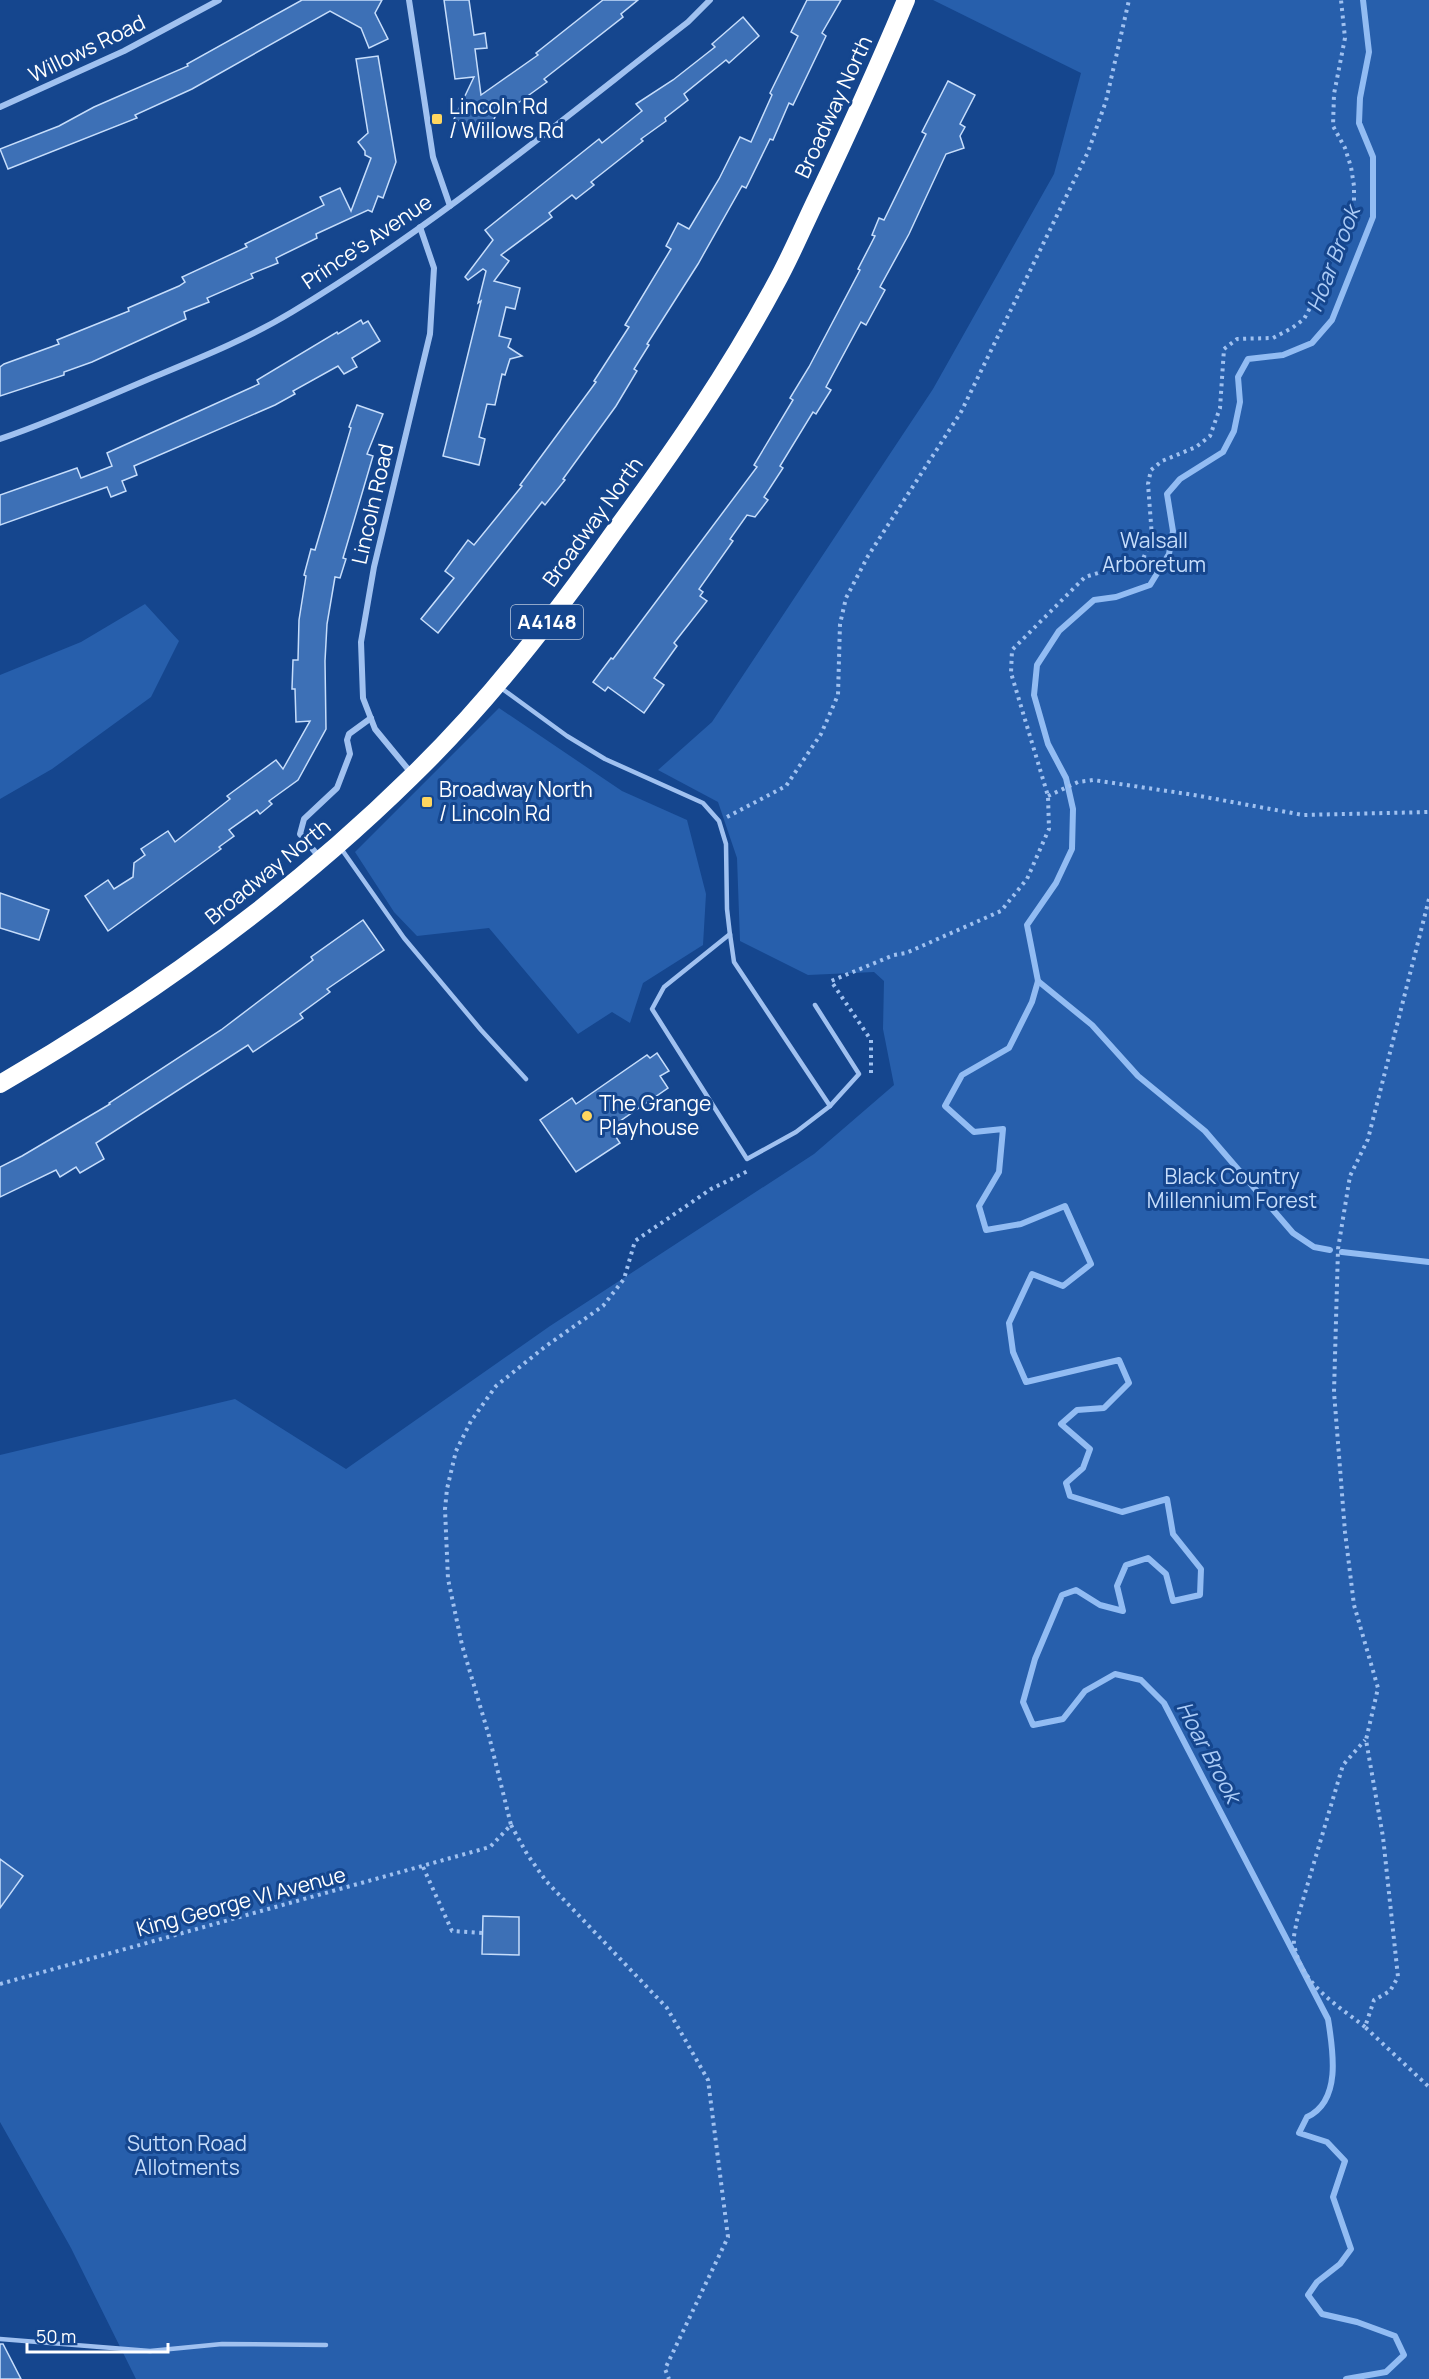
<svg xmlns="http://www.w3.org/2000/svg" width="1429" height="2379" font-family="Manrope,sans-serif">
  <rect width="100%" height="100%" fill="#15468e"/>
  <!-- green -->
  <g fill="#275fac">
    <path d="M933 0H1429V2379H136L71 2248 0 2122V1455L235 1399 346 1469 550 1326 814 1154 894 1085 883 1029 884 981 874 972 808 975 740 941 737 858 718 802 658 770 712 722 933 389 1054 174 1081 73Z"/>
    <path d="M145 604 179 641 151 697 52 769 0 799V675L81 642Z"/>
    <path d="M499 708 622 791 687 820 706 894 703 945 643 983 630 1023 612 1012 578 1034 489 928 417 936 394 912 355 852Z"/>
  </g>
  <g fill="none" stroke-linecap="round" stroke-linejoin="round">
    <!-- stream -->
    <g stroke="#92bcf3" stroke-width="6">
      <path d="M1038 981 1092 1025 1138 1076 1205 1131 1293 1233 1314 1247 1330 1250"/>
      <path d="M1342 1252 1429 1262"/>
      <path d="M1346 2379 1386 2372 1404 2355 1395 2336 1357 2322 1322 2314 1308 2295 1317 2282 1340 2264 1351 2249 1333 2197 1345 2161 1327 2142 1299 2133 1307 2117C1342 2101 1333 2050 1328 2019L1164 1703 1141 1680 1115 1674 1085 1691 1063 1719 1033 1725 1023 1702 1035 1659 1062 1595 1076 1590 1100 1605 1123 1611 1117 1586 1126 1565 1148 1558 1166 1574 1173 1601 1200 1595 1201 1569 1173 1534 1167 1499 1122 1512 1070 1496 1066 1483 1083 1468 1090 1449 1061 1424 1077 1410 1104 1408 1129 1383 1119 1360 1026 1382 1013 1352 1009 1323 1032 1274 1063 1286 1091 1264 1065 1206 1021 1224 986 1230 979 1206 999 1172 1003 1129 974 1132 945 1106 962 1075 1009 1048 1032 1002 1038 981 1027 925 1056 883 1072 849 1073 809 1066 778 1048 744 1034 695 1037 665 1059 631 1094 600 1116 597 1150 585 1169 554 1173 531 1167 494 1180 479 1223 452 1234 431 1240 402 1238 377 1248 359 1283 355 1312 343 1332 320 1373 217V157L1359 123 1360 98 1369 52 1363 0"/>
    </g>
  </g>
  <!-- building -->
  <g fill="#3d70b6" stroke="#c6ddfb" stroke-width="1.5">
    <path d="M302 0H382L375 13 388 39 369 48 361 28 330 11 192 89 135 115 137 118 8 169 0 149 59 126 94 107 188 66 187 64Z"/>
    <path d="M444 0H469L474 35 485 33 487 48 475 49 481 95 538 55 536 53 603 0H638L621 14 623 17 544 79 547 82 511 108 504 98 487 134 454 119 474 77 455 79Z"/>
    <path d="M807 0H841L822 33 826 36 793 105 789 103 773 140 770 139 746 188 742 186 698 264 647 344 649 345 634 369 637 371 616 406 563 479 565 480 545 505 542 502 438 633 421 619 454 578 445 571 468 540 474 545 522 486 520 485 596 382 594 381 629 327 625 325 671 249 666 246 678 223 689 229 719 179 740 137 751 142 772 95 770 93 798 36 791 32Z"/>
    <path d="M743 17 759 36 729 63 726 60 684 94 688 100 665 118 666 121 641 139 643 141 591 182 594 185 576 199 572 195 549 213 552 217 501 255 509 261 494 281 520 288 515 309 506 307 499 336 511 339 508 347 522 356 510 359 505 375 502 374 495 405 487 404 479 437 485 439 479 465 443 456 481 301 478 303 486 271 483 269 468 280 465 277 493 240 485 230 599 139 602 143 642 111 636 104 673 80 715 47 712 44Z"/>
    <path d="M378 56 396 162 383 198 378 196 372 212 368 210 316 234 317 238 276 258 278 263 251 274 253 278 207 298 209 302 184 312 186 319 92 362 64 372V375L0 396V367L4 364 59 344 57 340 129 311 128 308 179 286 185 282 182 277 247 247 245 244 324 205 320 197 340 188 351 211 371 158 365 155V151L358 142 368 133 356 59Z"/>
    <path d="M948 81 975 95 960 124 965 127 960 136 964 148 946 154 909 234 880 287 885 290 866 325 861 322 826 387 831 390 816 414 813 412 780 466 783 468 764 497 768 500 755 517 747 515 730 539 733 541 699 589 703 592 700 596 707 601 674 643 677 646 654 678 664 685 644 713 608 687 605 691 593 682 611 658 613 659 757 467 754 465 793 400 790 398 809 367 860 270 858 269 875 236 872 235 879 218 884 220 926 134 922 132Z"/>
    <path d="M361 320 363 324 368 321 380 341 352 358 357 367 344 374 338 366 293 391 295 394 275 405 134 466 137 475 122 481 126 491 111 497 107 487 0 525V495L77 468 81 478 112 466 107 453 259 384 257 380 337 332 338 334Z"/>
    <path d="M357 405 383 414 367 454 373 456 343 558 346 559 340 578 335 577 327 624 325 661 326 729 298 780 269 801 272 804 260 814 257 810 229 830 234 836 219 847 221 849 108 931 85 896 108 880 114 889 133 877 134 863 145 855 141 849 168 831 175 842 230 799 227 796 276 760 283 769 310 721 296 722 295 689H292L293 660H298L299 620 306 576 304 575 311 549 315 550 351 428 349 427Z"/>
    <path d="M0 893 49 910 39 940 0 928Z"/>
    <path d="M363 920 384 950 327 989 330 992 300 1014 303 1018 253 1052 248 1045 96 1143 104 1159 80 1173 76 1167 60 1177 56 1170 0 1197V1167L22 1156 110 1104 109 1103 221 1030 313 960 311 957Z"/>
    <path d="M657 1053 669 1071 660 1076 668 1088 610 1128 620 1143 576 1172 540 1120 572 1098 576 1104 647 1055 650 1058Z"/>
    <path d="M0 1859 23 1876 0 1908Z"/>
    <path d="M483 1916 519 1917V1955L482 1954Z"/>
    <path d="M0 2344H3L21 2379H0Z"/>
  </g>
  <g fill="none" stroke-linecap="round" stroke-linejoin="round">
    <!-- path -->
    <g stroke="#a0c1f0" stroke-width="4" stroke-dasharray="3 4.5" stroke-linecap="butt">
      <path d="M1048 796 1078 782 1093 780 1194 795 1303 815 1429 812"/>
      <path d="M727 817 786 786 821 734 838 695 840 624 846 598 868 556 961 412 1088 152 1106 101 1129 0"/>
      <path d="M1429 899 1368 1139 1350 1176 1338 1249 1334 1392 1345 1532 1354 1605 1378 1688 1366 1740 1383 1837 1398 1977 1390 1991 1374 2000 1365 2027 1429 2087"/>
      <path d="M871 1073V1040L831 981 894 955 906 953 1001 911 1027 879 1049 829 1048 796 1011 673 1012 650 1085 577 1111 569 1135 565 1143 559 1152 537 1148 484 1151 470 1162 461 1196 447 1210 436 1220 408 1224 349 1237 339 1273 338 1292 328 1304 319 1311 306 1354 201V186L1351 167 1345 148 1333 126 1334 94 1345 38 1341 0"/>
      <path d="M511 1825 527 1854 546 1881 667 2008 708 2080 728 2237 665 2369 669 2379"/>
      <path d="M423 1867 452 1931 482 1933"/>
      <path d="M0 1984 490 1847 511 1825 489 1736 462 1645 448 1579 445 1509 447 1489 456 1451 471 1421 496 1386 546 1346 603 1306 624 1279 635 1241 711 1189 748 1171"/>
      <path d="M1365 2027C1336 2004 1300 1984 1294 1943 1293 1936 1296 1927 1297 1920L1343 1765 1365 1740"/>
    </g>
    <!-- lane -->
    <g stroke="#a0c1f0" stroke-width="4.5">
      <path d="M501 688 567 736 605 759 703 803 719 821 726 844 727 909 730 935"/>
      <path d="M340 847 404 938 481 1030 526 1079"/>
      <path d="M730 934 734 962 830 1106 796 1132 747 1159 652 1009 664 987Z"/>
      <path d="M815 1005 859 1074 830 1106"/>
      <path d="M0 2339 150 2351 222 2344 326 2345"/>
    </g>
    <!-- street -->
    <g stroke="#a0c1f0" stroke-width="6">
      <path d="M409 0 433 157 450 206"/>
      <path d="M0 107 124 51 219 0"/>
      <path d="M0 439C53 421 104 398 156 376 202 357 249 338 292 312 432 228 559 122 688 22L710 0"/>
      <path d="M412 774 375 729 363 698 361 642 374 567 430 334 434 268 420 227"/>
      <path d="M321 859 300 834 304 819 337 788 350 754 347 740 349 734 371 718"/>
    </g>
    <!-- highway -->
    <path stroke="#fff" stroke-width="18" d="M0 1084C148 998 289 897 411 777 487 704 553 618 614 532 673 452 729 371 776 283 791 256 803 227 817 198 848 133 878 67 906 0"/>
  </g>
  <!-- markers -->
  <g fill="#ffd65f" stroke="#15468e" stroke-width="2">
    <rect x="431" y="113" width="12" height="12" rx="3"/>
    <rect x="421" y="796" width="12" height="12" rx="3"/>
    <circle cx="587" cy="1116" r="6"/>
  </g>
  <g text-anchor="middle" stroke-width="6" stroke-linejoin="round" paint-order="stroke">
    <!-- shield labels -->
    <rect fill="#15468e" stroke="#b9c8dd" stroke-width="1.5" x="511" y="605" width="72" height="34" rx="4.5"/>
    <g font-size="20" font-weight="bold" fill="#fff">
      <text x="547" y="629">A4148</text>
    </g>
    <!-- street labels -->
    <g font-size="21" fill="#fff" stroke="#15468e">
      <text transform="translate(87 49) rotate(-26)" y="7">Willows Road</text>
      <text transform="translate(834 107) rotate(-65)" y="7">Broadway North</text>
      <text transform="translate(367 242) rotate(-34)" y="7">Prince's Avenue</text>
      <text transform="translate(373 504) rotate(-77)" y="7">Lincoln Road</text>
      <text transform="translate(593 522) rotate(-54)" y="7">Broadway North</text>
      <text transform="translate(268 872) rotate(-39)" y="7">Broadway North</text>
      <text transform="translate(241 1902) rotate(-15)" y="7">King George VI Avenue</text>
    </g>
    <!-- poi labels -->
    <g font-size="21" fill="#fff" stroke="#15468e" text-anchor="start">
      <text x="449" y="114">Lincoln Rd<tspan x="449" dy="24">/ Willows Rd</tspan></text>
      <text x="439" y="797">Broadway North<tspan x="439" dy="24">/ Lincoln Rd</tspan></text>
      <text x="599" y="1111">The Grange<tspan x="599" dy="24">Playhouse</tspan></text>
    </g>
    <!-- park labels -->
    <g font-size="21" fill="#c6ddfb" stroke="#15468e">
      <text x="1154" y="548">Walsall<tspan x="1154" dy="24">Arboretum</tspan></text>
      <text x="1232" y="1184">Black Country<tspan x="1232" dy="24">Millennium Forest</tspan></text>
      <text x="187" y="2151">Sutton Road<tspan x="187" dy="24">Allotments</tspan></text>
    </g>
    <!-- water labels -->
    <g font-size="22" font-style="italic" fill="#acccf7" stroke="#15468e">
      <text transform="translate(1333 259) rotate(-69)" y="8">Hoar Brook</text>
      <text transform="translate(1209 1752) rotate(62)" y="8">Hoar Brook</text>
    </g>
  </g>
  <!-- scale -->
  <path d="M27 2343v9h141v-9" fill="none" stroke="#ffffff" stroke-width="3"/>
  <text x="36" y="2343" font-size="18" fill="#ffffff" stroke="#15468e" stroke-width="4.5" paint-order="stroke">50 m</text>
</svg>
